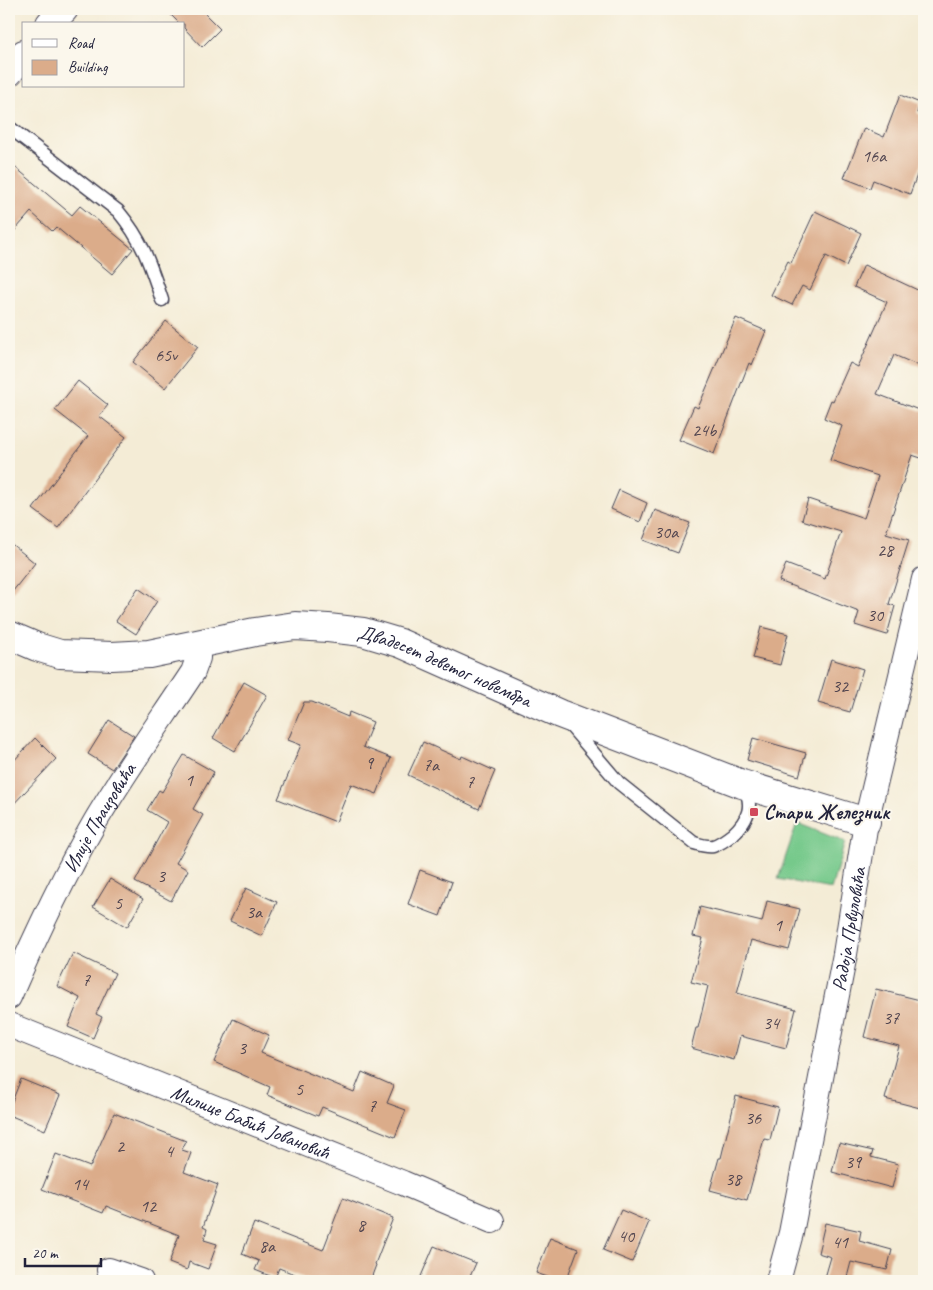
<svg xmlns="http://www.w3.org/2000/svg" width="933" height="1290" font-family="Caveat,sans-serif">
  <rect width="100%" height="100%" fill="#fbf7ec"/>
  <filter id="ink" filterUnits="userSpaceOnUse"><feTurbulence type="fractalNoise" baseFrequency=".02" numOctaves="2"/><feDisplacementMap in="SourceGraphic" scale="10" xChannelSelector="R" yChannelSelector="G"/><feConvolveMatrix kernelMatrix="1 2 1 2 8 2 1 2 1" color-interpolation-filters="sRGB"/></filter>
  <filter id="wash" filterUnits="userSpaceOnUse"><feTurbulence type="fractalNoise" baseFrequency=".0096" numOctaves="4" result="noise"/><feDisplacementMap in="SourceGraphic" scale="20" xChannelSelector="R" yChannelSelector="G"/><feGaussianBlur stdDeviation="1.12" result="paint"/><feColorMatrix in="noise" values="0 0 0 0 0 0 0 0 0 0 0 0 0 0 0 0 0 1.4 0 .05"/><feComposite in="paint" operator="in"/></filter>
  <g filter="url(#wash)">
    <rect width="100%" height="100%" fill="#f4ecd6"/>
    <!-- green -->
    <path fill="#76c98b" stroke="#4c7663" d="M797 823 845 842 831 889 778 879Z"/>
    <g id="blocks">
      <!-- building -->
      <g fill="#dbac8a">
        <path d="M165 9H200L220 29 202 47 184 28V24H180Z"/>
        <path d="M900 95 920 103 917 113 924 116V156L910 194 873 180 870 188 844 178 864 128 884 137Z"/>
        <path d="M9 162 72 215 80 206 133 249 112 274 56 227 52 231 31 212 9 237Z"/>
        <path d="M815 211 861 233 846 266 826 256 810 290 802 286 792 305 771 295 788 261 791 263Z"/>
        <path d="M864 265 924 293V368L894 355 877 394 924 412V459L912 455 886 533 909 540 889 604 895 606 887 635 855 625 859 612 779 581 786 564 825 579 841 532 802 520 808 499 864 518 878 476 830 460 842 426 824 418 831 400 833 401 850 363 858 367 887 302 854 287Z"/>
        <path d="M736 318 766 331 752 365 749 363 714 454 679 440 694 406 698 408Z"/>
        <path d="M166 321 198 347 165 388 133 362Z"/>
        <path d="M78 381 108 405 99 416 126 437 58 528 33 509 88 436 55 410Z"/>
        <path d="M619 490 647 503 640 522 611 509Z"/>
        <path d="M655 510 690 523 678 553 643 540Z"/>
        <path d="M9 542 35 563 9 596Z"/>
        <path d="M138 588 157 601 136 634 116 621Z"/>
        <path d="M761 627 788 634 780 665 753 658Z"/>
        <path d="M831 659 863 669 850 712 818 703Z"/>
        <path d="M244 682 267 695 235 751 213 738Z"/>
        <path d="M304 702H312L348 717 349 712 373 722 363 747 391 758 377 794 351 784 336 822 278 799 301 745 288 740Z"/>
        <path d="M109 720 134 736 112 769 88 754Z"/>
        <path d="M35 738 56 759 9 809V766Z"/>
        <path d="M753 738 806 753 799 776 747 760Z"/>
        <path d="M423 742 461 759 462 756 495 771 479 809 408 775Z"/>
        <path d="M184 755 214 772 193 809 203 815 176 863 188 870 171 901 135 882 167 822 147 810 159 790 162 792Z"/>
        <path d="M420 870 452 882 440 916 408 904Z"/>
        <path d="M110 879 143 899 127 927 93 907Z"/>
        <path d="M246 888 277 902 262 936 230 921Z"/>
        <path d="M767 901 800 909 789 950 751 940 737 993 796 1009 786 1048 740 1036 734 1060 691 1048 696 1028H698L708 986 691 982 703 938 693 936 700 907 762 922Z"/>
        <path d="M73 953 115 973 96 1014 102 1017 93 1038 68 1027 80 998 57 986Z"/>
        <path d="M876 989 924 1001V1109L885 1099 899 1046 864 1037Z"/>
        <path d="M233 1019 269 1035 261 1053 354 1092 362 1072 394 1086 387 1103 406 1110 395 1137 322 1107 318 1116 267 1095 270 1087 214 1062Z"/>
        <path d="M21 1079 60 1095 45 1130 9 1115V1109Z"/>
        <path d="M736 1096 778 1107 770 1140 764 1139 747 1200 710 1190 719 1158H721Z"/>
        <path d="M114 1113 186 1141 182 1150 191 1153 184 1172 218 1185 203 1227 207 1229 204 1240 217 1244 208 1269 189 1262 187 1270 169 1263 179 1235 106 1206 103 1213 42 1189 56 1154 90 1167Z"/>
        <path d="M839 1143 873 1151 871 1157 898 1164 892 1188 832 1172Z"/>
        <path d="M343 1198 393 1218 375 1264 376 1265 370 1281H312L279 1268 275 1278 255 1270 259 1261 242 1254 254 1223 323 1250Z"/>
        <path d="M621 1210 649 1222 632 1262 603 1250Z"/>
        <path d="M825 1223 861 1231 859 1241 892 1250 887 1270 851 1262 846 1281H824L831 1257 818 1253Z"/>
        <path d="M550 1238 578 1249 566 1281H559L536 1273Z"/>
        <path d="M434 1246 476 1263 468 1281H419Z"/>
      </g>
    </g>
  </g>
  <g filter="url(#ink)">
    <use href="#blocks" fill-opacity="0" stroke="#424052" stroke-width="1"/>
    <g fill="none" stroke-linecap="round" stroke-linejoin="round">
      <!-- service casing -->
      <g stroke="#424052" stroke-width="15">
        <g id="service">
          <path d="M9 127 118 211C143 241 150 264 162 300"/>
          <path d="M568 723 619 783 694 843C701 845 706 847 713 846 720 844 728 838 733 834 748 820 755 805 743 786"/>
        </g>
      </g>
      <!-- minor casing -->
      <g stroke="#424052" stroke-width="26">
        <g id="minor">
          <path id="s1" d="M9 997C35 937 62 879 95 822 125 771 160 722 193 672L198 658V645"/>
          <path id="s2" d="M9 1025 403 1183 492 1221"/>
          <path d="M109 1270 141 1281"/>
          <path id="s3" d="M778 1281 791 1233 845 954 866 822 924 579"/>
        </g>
      </g>
      <!-- tertiary casing -->
      <g stroke="#424052" stroke-width="30">
        <g id="tertiary">
          <path d="M50 24 64 9"/>
          <path d="M9 72 24 54"/>
          <path id="s4" d="M9 635 37 647 60 654 112 656 149 654 255 632 295 626 328 628 363 632 400 643 560 714 742 784 866 822"/>
        </g>
      </g>
      <!-- service -->
      <use href="#service" stroke="#fff" stroke-width="12"/>
      <!-- minor -->
      <use href="#minor" stroke="#fff" stroke-width="24"/>
      <!-- tertiary -->
      <use href="#tertiary" stroke="#fff" stroke-width="28"/>
    </g>
  </g>
  <!-- markers -->
  <rect fill="#d1495b" stroke="#fbf7ec" stroke-width="2" x="749" y="807" width="10" height="10" rx="2.5"/>
  <g text-anchor="middle" stroke-width="4" stroke-linejoin="round" paint-order="stroke">
    <!-- number labels -->
    <g font-size="18" fill="#50444f">
      <text x="874" y="162">16a</text>
      <text x="166" y="361">65v</text>
      <text x="704" y="436">24b</text>
      <text x="666" y="538">30a</text>
      <text x="885" y="556">28</text>
      <text x="875" y="621">30</text>
      <text x="840" y="692">32</text>
      <text x="369" y="769">9</text>
      <text x="431" y="771">7a</text>
      <text x="189" y="786">1</text>
      <text x="470" y="788">7</text>
      <text x="161" y="882">3</text>
      <text x="118" y="909">5</text>
      <text x="254" y="918">3a</text>
      <text x="778" y="931">1</text>
      <text x="86" y="986">7</text>
      <text x="891" y="1024">37</text>
      <text x="771" y="1029">34</text>
      <text x="242" y="1054">3</text>
      <text x="299" y="1095">5</text>
      <text x="372" y="1112">7</text>
      <text x="753" y="1124">36</text>
      <text x="120" y="1152">2</text>
      <text x="169" y="1157">4</text>
      <text x="853" y="1168">39</text>
      <text x="733" y="1185">38</text>
      <text x="80" y="1190">14</text>
      <text x="148" y="1212">12</text>
      <text x="361" y="1231">8</text>
      <text x="626" y="1242">40</text>
      <text x="840" y="1248">41</text>
      <text x="267" y="1252">8a</text>
    </g>
    <!-- street labels -->
    <g font-size="20" fill="#22223b" stroke="#fbf7ec">
      <text dy="7" stroke="none"><textPath href="#s4" startOffset="449">Двадесет деветог новембра</textPath></text>
      <text dy="7" stroke="none"><textPath href="#s1" startOffset="201">Илије Праизовића</textPath></text>
      <text dy="7" stroke="none"><textPath href="#s3" startOffset="359">Радоја Првуловића</textPath></text>
      <text dy="7" stroke="none"><textPath href="#s2" startOffset="260">Милице Бабић Јовановић</textPath></text>
    </g>
    <!-- poi labels -->
    <g font-size="20" font-weight="bold" fill="#22223b" stroke="#fbf7ec" text-anchor="start">
      <text x="764" y="819">Стари Железник</text>
    </g>
  </g>
  <!-- margin -->
  <rect width="933" height="1290" fill="none" stroke="#fbf7ec" stroke-width="30"/>
  <!-- legend -->
  <rect x="22" y="22" width="162" height="65" fill="#fbf7ec" stroke="#a4a2a5"/>
  <rect x="32" y="39" width="25" height="8" fill="#ffffff" stroke="#a4a2a5"/>
  <text x="68" y="48" font-size="15" fill="#22223b">Road</text>
  <rect x="32" y="60" width="25" height="15" fill="#dbac8a" stroke="#a4a2a5"/>
  <text x="68" y="72" font-size="15" fill="#22223b">Building</text>
  <!-- scale -->
  <path d="M25 1258v8h76v-8" fill="none" stroke="#22223b" stroke-width="2.5"/>
  <text x="32" y="1258" font-size="15" fill="#22223b" stroke="#fbf7ec" stroke-width="4" paint-order="stroke">20 m</text>
</svg>
